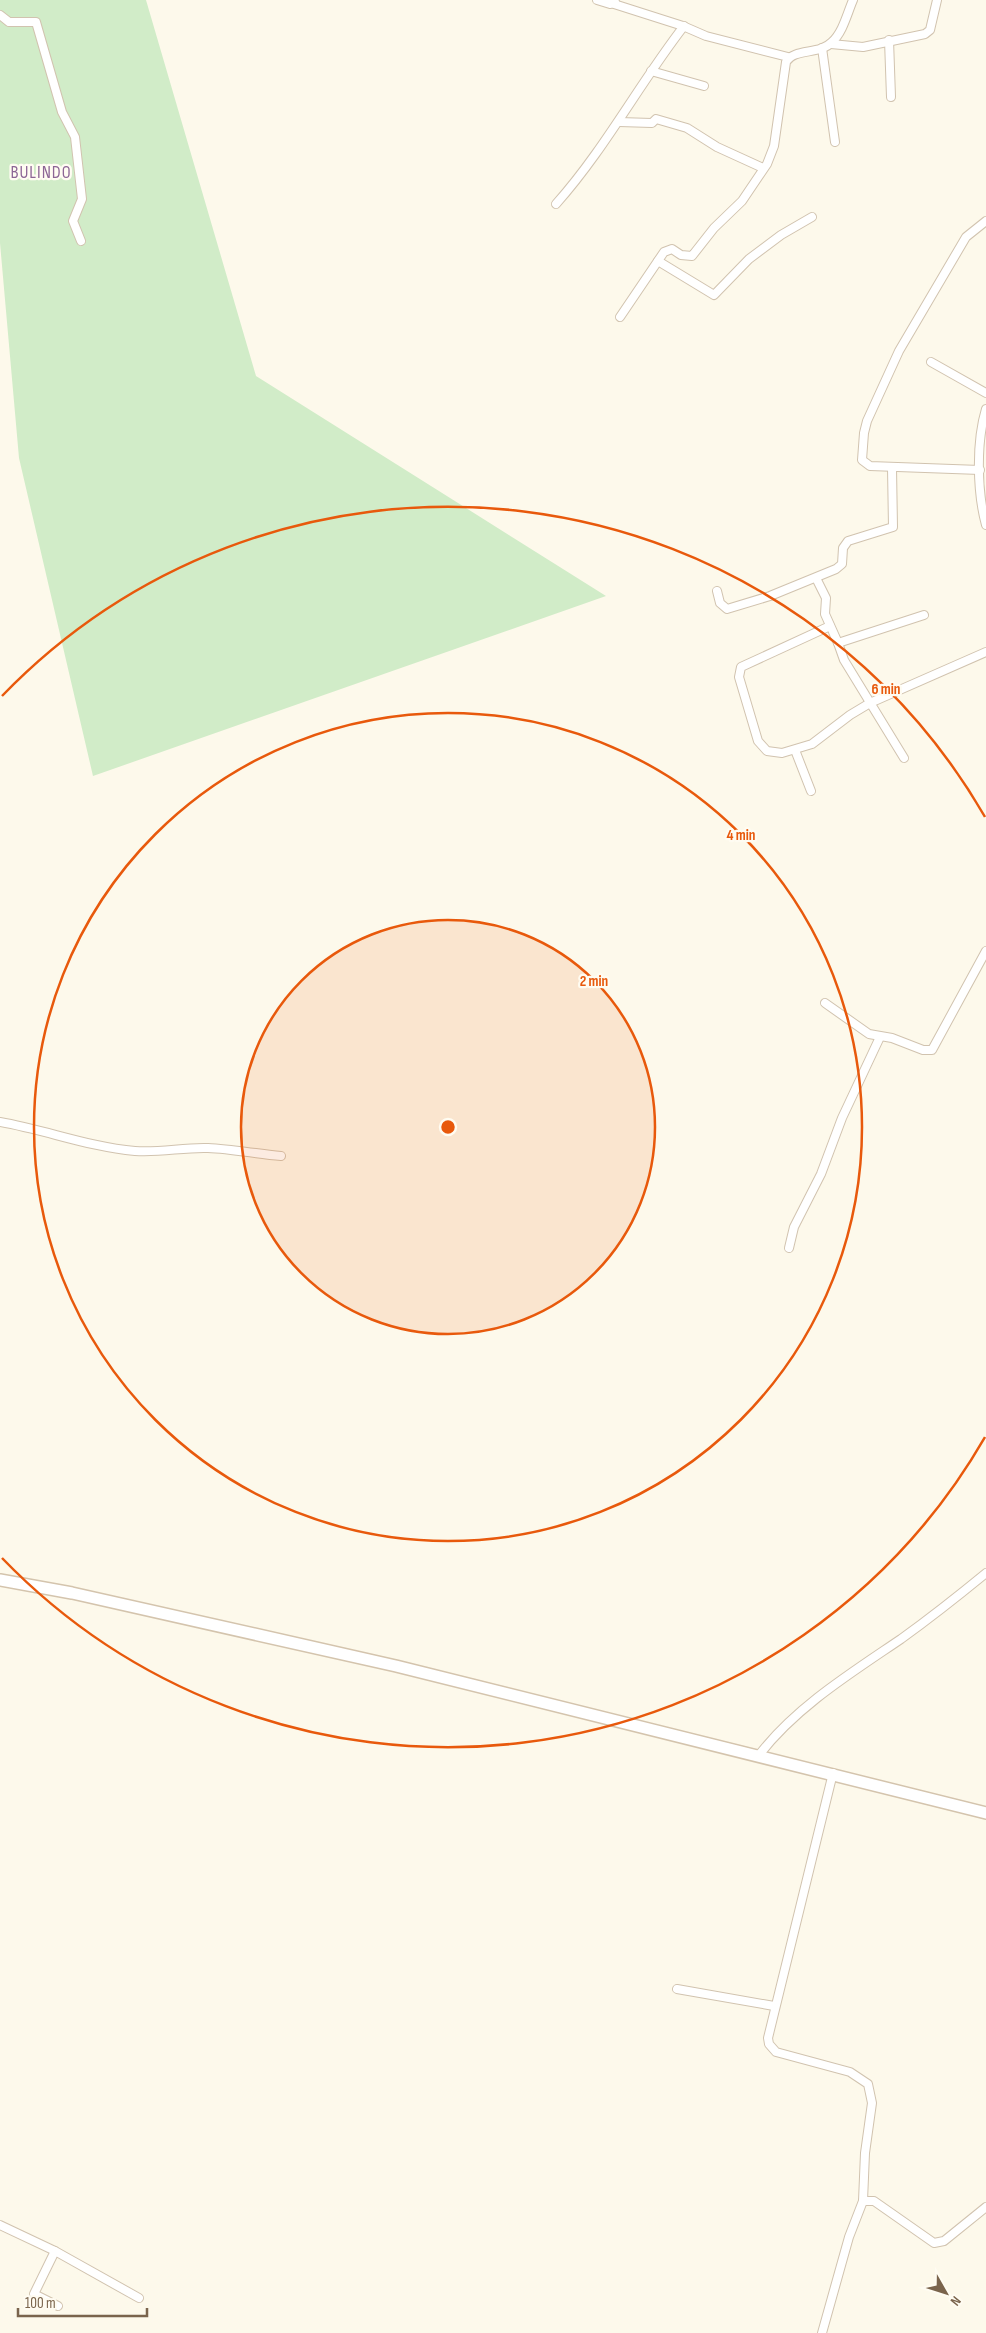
<svg xmlns="http://www.w3.org/2000/svg" width="986" height="2333" font-family="'Sofia Sans Condensed',sans-serif">
  <rect width="100%" height="100%" fill="#fdf9eb"/>
  <!-- green -->
  <path fill="#d1ecc8" d="M0 0H146L256 376 606 596 93 776 19 458 0 243Z"/>
  <g fill="none" stroke-linecap="round" stroke-linejoin="round">
    <!-- street casing -->
    <g stroke="#d1c3af" stroke-width="10">
      <g id="street">
        <path d="M597 0 610 4 615 2"/>
        <path d="M614 4 683 26 706 36 788 57"/>
        <path d="M0 15 9 22H36L62 112 75 137 82 199 73 221 81 241"/>
        <path d="M889 40 891 97"/>
        <path d="M831 44 863 47 925 34 930 30 937 0"/>
        <path d="M822 48 835 142"/>
        <path d="M651 71 704 86"/>
        <path d="M619 122 652 123 656 119 687 128 717 147 763 168"/>
        <path d="M556 204C605 149 639 84 684 26"/>
        <path d="M658 261 714 295 749 259 781 235 812 217"/>
        <path d="M620 317 664 252 672 249 681 255 692 256 714 228 742 201 767 164 774 146 786 62C794 48 820 55 832 42 843 32 847 14 853 0"/>
        <path d="M931 362 986 393"/>
        <path d="M986 409C976 442 977 492 986 525"/>
        <path d="M980 470 870 466 862 460 864 433 867 421 899 351 966 237 986 221"/>
        <path d="M816 578 826 598 825 614 838 643"/>
        <path d="M717 591 720 603 727 609 770 596 836 569 842 564 843 548 848 541 893 527 892 468"/>
        <path d="M830 626 741 667 739 677 758 741 767 751 782 753 812 744 850 715 870 703 986 652"/>
        <path d="M795 750 811 791"/>
        <path d="M904 758 844 660 838 643 924 615"/>
        <path d="M825 1003 869 1034 892 1038 923 1050H932L986 951"/>
        <path d="M0 1122C46 1130 89 1147 135 1151 160 1153 184 1147 208 1148 232 1149 257 1154 281 1156"/>
        <path d="M789 1248 794 1227 821 1174 842 1118 880 1037"/>
        <path d="M759 1755C796 1707 851 1673 901 1639 930 1618 958 1596 986 1573"/>
        <path d="M833 1773 768 2038 769 2044 776 2052 850 2072 868 2084 872 2103 865 2153 863 2201"/>
        <path d="M677 1989 774 2006"/>
        <path d="M0 2225 55 2251 139 2298"/>
        <path d="M55 2251 34 2294 58 2306"/>
        <path d="M822 2333 849 2237 863 2201H874L934 2243 944 2241 986 2207"/>
      </g>
    </g>
    <!-- secondary casing -->
    <g stroke="#d4c4ad" stroke-width="14">
      <path id="secondary" d="M0 1580 72 1593 396 1666 986 1813"/>
    </g>
    <!-- street -->
    <use href="#street" stroke="#fff" stroke-width="8"/>
    <!-- secondary -->
    <use href="#secondary" stroke="#fff" stroke-width="11"/>
  </g>
  <!-- distance rings -->
  <circle cx="448" cy="1127" r="207" fill="#e8590c" fill-opacity=".12"/>
  <g fill="none" stroke="#e8590c" stroke-width="2.5">
    <circle cx="448" cy="1127" r="207"/>
    <circle cx="448" cy="1127" r="414"/>
    <path d="M985 1437A620 620 0 0 1 2 1558M2 696A620 620 0 0 1 985 817"/>
  </g>
  <g text-anchor="middle" stroke-width="4.5" stroke-linejoin="round" paint-order="stroke">
    <!-- quarter labels -->
    <g font-size="18" letter-spacing="1" fill="#8c6595" stroke="#fffcf2">
      <text x="41" y="178">BULINDO</text>
    </g>
  </g>
  <circle cx="448" cy="1127" r="8" fill="#e8590c" stroke="#fffcf2" stroke-width="2.5"/>
  <g font-size="15" text-anchor="middle" font-weight="bold" fill="#e8590c" stroke="#fffcf2" stroke-width="4.5" stroke-linejoin="round" paint-order="stroke">
    <text x="886" y="694">6 min</text>
    <text x="741" y="840">4 min</text>
    <text x="594" y="986">2 min</text>
  </g>
  <!-- north arrow -->
  <g transform="translate(946 2293) rotate(129)" stroke="#fffcf2" stroke-width="4" paint-order="stroke">
  <path d="M0-4L9 19L0 12L-9 19Z" fill="#7a644c"/>
  <text y="-8" font-size="14" font-weight="bold" text-anchor="middle" fill="#7a644c">N</text>
  </g>
  <!-- scale -->
  <path d="M18 2308v8h129v-8" fill="none" stroke="#7a644c" stroke-width="2.5"/>
  <text x="25" y="2308" font-size="15" fill="#7a644c" stroke="#fffcf2" stroke-width="4" paint-order="stroke">100 m</text>
</svg>
